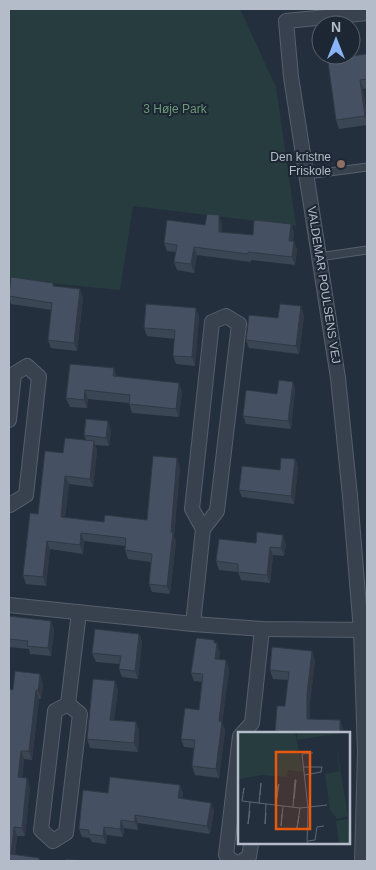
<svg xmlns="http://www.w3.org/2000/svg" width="376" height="870" font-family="Helvetica,sans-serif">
  <rect width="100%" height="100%" fill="#242f3e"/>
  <!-- green -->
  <path fill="#263c3f" d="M9 9H240L276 87 296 226 133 206 120 290 9 279Z"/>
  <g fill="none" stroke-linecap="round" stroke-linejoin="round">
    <!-- lane casing -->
    <g stroke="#565f6c" stroke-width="9">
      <g id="lane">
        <path d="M307 175 367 167"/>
        <path d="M319 257 367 250"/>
      </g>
    </g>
    <!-- street casing -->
    <g stroke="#565f6c" stroke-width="16">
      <g id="street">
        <path d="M9 420 14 374 27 366 39 377 26 495 10 505"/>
        <path d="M9 605 193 624 262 629 367 630"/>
        <path d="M193 624 203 529 192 509 212 322 226 316 239 324 217 511 203 529"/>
        <path d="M68 704 80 714 66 833 53 841 41 830 55 711 68 704 79 612"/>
        <path d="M242 734 252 723 262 629"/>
        <path d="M233 861 226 855 240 736"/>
        <path d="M242 861 249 857 251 844"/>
        <path d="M362 861 365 752 361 631 350 496 338 378 291 77 286 21 367 13"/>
      </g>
    </g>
    <!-- lane -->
    <use href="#lane" stroke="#38414e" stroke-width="7"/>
    <!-- street -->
    <use href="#street" stroke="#38414e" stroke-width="14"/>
  </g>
  <!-- wall -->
  <g fill="#3b4654">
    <path d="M353 48 354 56 367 54V88L363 89 367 117V125L339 129 336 120Z"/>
    <path d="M222 223V232L253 235 291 224 294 232 293 241 297 249 295 265 251 260V262L197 255 194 273 177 270 174 262 176 252 167 251 164 243 205 225Z"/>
    <path d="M53 283 54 286 83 297 77 351 51 348 48 340 52 310 11 304 9 296V294Z"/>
    <path d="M196 308 199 317 195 366 176 364 173 356 175 339 147 336 144 328Z"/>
    <path d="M304 315 299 354 249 348 246 340 278 318Z"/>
    <path d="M117 377 182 391 179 417 132 413 129 403 88 399 87 408 70 407 66 398Z"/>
    <path d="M293 382 295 390 291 429 246 424 243 416 277 394Z"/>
    <path d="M111 430 109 446 95 445 97 450 93 487 69 484 65 517 104 522 147 520 180 467 174 537 176 541 170 594 152 592 149 584 151 562 128 559 125 550V546L84 541 83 554 50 549 46 586 26 584 23 575 38 514 63 453 86 440 84 435Z"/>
    <path d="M295 459 298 467 294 504 242 497 239 490 280 470Z"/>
    <path d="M256 543 286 544 284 556 273 555 270 583 241 580 238 572 219 570 216 561Z"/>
    <path d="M9 616 54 629 51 656 30 654 29 649 9 647Z"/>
    <path d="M139 634 142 642 138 679 122 677 119 669 120 664 96 662 92 653Z"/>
    <path d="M214 640 220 652 219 659 226 660 229 669 222 724 225 730 219 778 195 775 192 766 194 748 184 747 181 739 199 710 202 682 194 681 191 673Z"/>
    <path d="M315 660 310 702V719L343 728 275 734 285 706 288 680 273 679 270 670Z"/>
    <path d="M115 681 118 690 114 720 136 722 139 731 138 752 90 748 87 739Z"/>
    <path d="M43 683 41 699H39L32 760 24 759 22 778 30 787 25 836H17L15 855 39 858 40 861H9L13 690Z"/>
    <path d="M108 793H183L182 798 214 811 210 834 138 823V830L124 828 123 837 107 835 106 844 92 842 90 838 82 837 79 829Z"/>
  </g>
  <!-- shaded-wall -->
  <g fill="#303945">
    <path d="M351 44 353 48 355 65 352 56Z"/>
    <path d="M360 80 363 89 367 122 365 116Z"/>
    <path d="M219 215 222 223V240L219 232Z"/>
    <path d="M291 224 294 232 292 249 289 241Z"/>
    <path d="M294 241 297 249 295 265 292 257Z"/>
    <path d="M194 247 197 255 194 273 191 264Z"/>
    <path d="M80 289 83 297 77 351 74 343Z"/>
    <path d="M9 301 10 304 9 316Z"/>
    <path d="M301 306 304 315 299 354 296 346Z"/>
    <path d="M196 308 199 317 195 366 192 357Z"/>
    <path d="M114 368 117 377 113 376Z"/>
    <path d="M293 382 295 390 291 429 288 421Z"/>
    <path d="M179 383 182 391 179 417 176 409Z"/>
    <path d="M85 390 88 399 87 408 84 400Z"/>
    <path d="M108 421 111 430 109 446 106 438Z"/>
    <path d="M94 441 97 450 93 487 90 479Z"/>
    <path d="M177 458 180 467 174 537 176 541 170 594 167 586Z"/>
    <path d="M295 459 298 467 294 504 291 496Z"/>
    <path d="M65 476 69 484 64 525 61 517Z"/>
    <path d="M81 533 84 541 83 554 80 545Z"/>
    <path d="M283 535 286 544 284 556 281 548Z"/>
    <path d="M47 541 50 549 46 586 43 577Z"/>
    <path d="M270 547 273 555 270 583 267 575Z"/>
    <path d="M51 621 54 629 51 656 48 648Z"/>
    <path d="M139 634 142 642 138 679 135 671Z"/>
    <path d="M214 640 217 647V643L220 652 218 667 215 659Z"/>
    <path d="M312 651 315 660 310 702V728L307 719V694Z"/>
    <path d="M226 660 229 669 222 724 225 730 219 778 216 769 219 721Z"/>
    <path d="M40 674 43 683 41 699 38 691Z"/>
    <path d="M115 681 118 690 113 729 110 720Z"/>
    <path d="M36 690 39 699 32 760 29 751Z"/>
    <path d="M340 720 343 728V734H340Z"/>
    <path d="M136 722 139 731 138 752 134 743Z"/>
    <path d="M21 751 24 759 21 786 18 777Z"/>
    <path d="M27 778 30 787 25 836 22 828Z"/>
    <path d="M180 785 183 793 181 806 178 798Z"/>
    <path d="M211 803 214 811 210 834 207 826Z"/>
    <path d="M135 815 138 823V830L135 822Z"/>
    <path d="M121 820 124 828 123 837 120 829Z"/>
    <path d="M14 827 17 836 14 861 11 854Z"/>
    <path d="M104 827 107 835 106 844 103 836Z"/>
  </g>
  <!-- building -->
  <g fill="#455162" stroke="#303945">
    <path d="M351 49 352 56 367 54V79L360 80 365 116 336 120 327 55H351Z"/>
    <path d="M207 214 219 215V232L253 235 254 220 291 224 289 241H294L292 257 248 252V254L194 247 191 264 174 262 177 245 164 243 167 220 205 225Z"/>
    <path d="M11 277 53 283V286L80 289 74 343 48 340 52 303 9 296Z"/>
    <path d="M146 304 196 308 192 357 173 356 175 330 144 328Z"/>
    <path d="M280 304 301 306 296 346 246 340 249 315 278 318Z"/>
    <path d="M70 364 114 368 113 376 179 383 176 409 129 404 130 395 85 390 84 400 66 398Z"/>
    <path d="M279 380 293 382 288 421 243 416 246 390 277 394Z"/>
    <path d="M86 419 108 421 106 438 84 435Z"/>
    <path d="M65 438 94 441 90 479 65 476 61 517 104 522 105 515 147 520 153 456 177 458 171 532H173L167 586 149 584 152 554 125 550 126 538 81 533 80 545 47 541 43 577 23 575 30 513 38 514 45 451 63 453Z"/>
    <path d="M281 458 295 459 291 496 239 490 242 466 280 470Z"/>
    <path d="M257 532 283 535 281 548 270 547 267 575 238 572V564L216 561 219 539 256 543Z"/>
    <path d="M9 616 51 621 48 648 27 646 28 641 9 639Z"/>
    <path d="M95 629 139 634 135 671 119 669 121 656 92 653Z"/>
    <path d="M197 638 214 640V643H217L215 659 226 660 219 721 222 722 216 769 192 766 195 740 181 739 185 708 199 710 203 674 191 673 196 640Z"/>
    <path d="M272 647 312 651 307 694V719L340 720V734H275L277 706H285L289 672 270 670Z"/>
    <path d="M15 671 40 674 38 691 36 690 29 751H21L18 777 27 778 22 828 14 827 11 854 39 858V861H9V689L13 690Z"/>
    <path d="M93 679 115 681 110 720 136 722 134 743 87 739Z"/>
    <path d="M110 777 180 785 178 798 211 803 207 826 135 815V822L121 820 120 829 104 827 103 836 89 834V830L79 829 83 790 108 793Z"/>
    <path d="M66 859 82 861H66Z"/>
  </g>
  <!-- markers -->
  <circle fill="#8d6e63" stroke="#1d2633" stroke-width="2" cx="341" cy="164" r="5"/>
  <g text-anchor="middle" stroke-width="4" stroke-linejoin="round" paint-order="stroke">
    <!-- park labels -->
    <g font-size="12" fill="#6b9a76" stroke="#1d2633">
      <text x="175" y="113">3 Høje Park</text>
    </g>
    <!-- poi labels -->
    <g font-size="12" fill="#b4bcc9" stroke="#1d2633" text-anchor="end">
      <text x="331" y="161">Den kristne<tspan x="331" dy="14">Friskole</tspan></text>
    </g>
    <!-- street labels -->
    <g font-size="12" fill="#b4bcc9" stroke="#1d2633">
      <text transform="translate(324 285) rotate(81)" y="4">VALDEMAR POULSENS VEJ</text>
    </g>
  </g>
  <!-- overview -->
  <g transform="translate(238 732)">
    <rect width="112" height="112" fill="#242f3e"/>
    <path d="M0 0H57L65 40 50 38 49 45 24 43 0 47ZM59 0H110L59 8ZM99 17 110 84 99 87 92 78 87 42 101 39ZM110 87 112 112H101L98 89Z" fill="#263c3f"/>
    <path fill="none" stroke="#5e6776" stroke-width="1" d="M66 35H84L83 40 67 43M5 61 6 56 4 69 62 76 89 73M21 71 23 51 22 63M38 73 40 53 41 52 39 65M55 75 57 48H58L56 67M12 79 10 92 12 70M28 81 27 92 28 72M44 82 43 94 45 74M61 84 59 96 62 76M70 109 77 108 79 95 86 94M69 113 70 76 64 22 75 21"/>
    <path fill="#e8590c" fill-opacity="0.15" stroke="#e8590c" stroke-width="2.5" d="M38 20H72V97H38Z"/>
    <rect width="112" height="112" fill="none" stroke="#b4bcc9" stroke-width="2.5"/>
  </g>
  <!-- border -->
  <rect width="376" height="870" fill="none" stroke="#b4bcc9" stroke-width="20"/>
  <!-- north arrow -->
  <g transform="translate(336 40)"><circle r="24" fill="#1d2633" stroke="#59626f"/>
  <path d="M0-4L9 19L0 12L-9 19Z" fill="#8ab4f8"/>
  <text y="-8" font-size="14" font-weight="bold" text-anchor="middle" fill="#b4bcc9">N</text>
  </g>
</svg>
